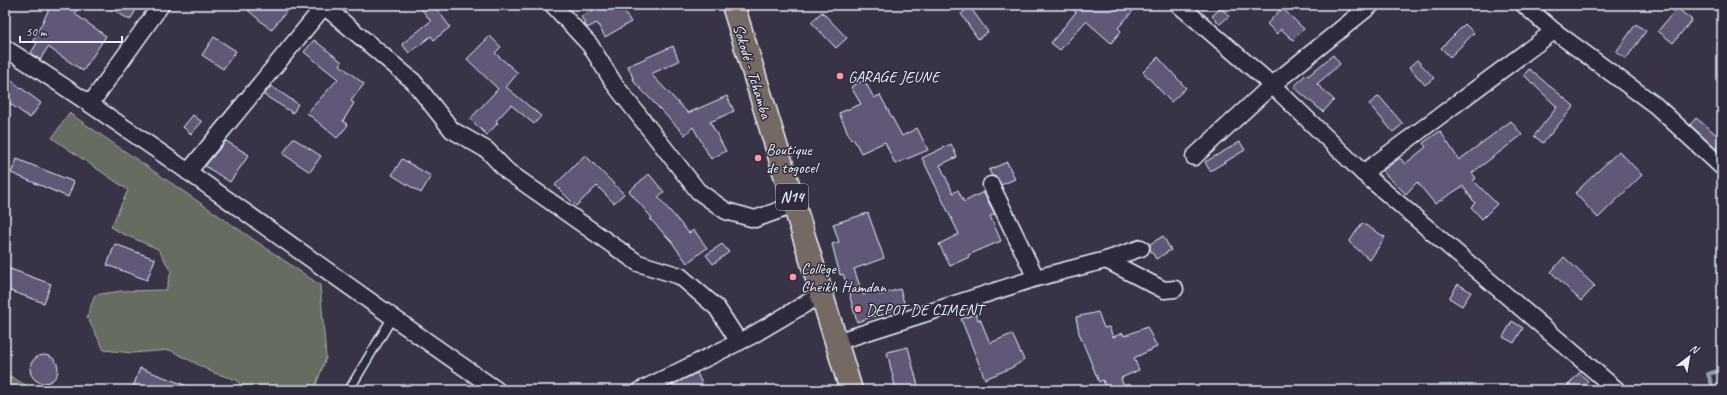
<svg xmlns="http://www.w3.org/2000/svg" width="1727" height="395" font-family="Caveat,sans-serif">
  <rect width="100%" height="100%" fill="#393348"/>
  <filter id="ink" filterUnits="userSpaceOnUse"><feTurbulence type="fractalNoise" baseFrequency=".025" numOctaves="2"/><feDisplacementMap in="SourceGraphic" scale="8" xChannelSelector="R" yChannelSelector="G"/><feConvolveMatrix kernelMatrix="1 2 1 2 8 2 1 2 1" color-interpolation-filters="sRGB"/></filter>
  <g filter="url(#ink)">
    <!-- green -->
    <g fill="#666c5f" stroke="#a7aeac">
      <path d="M69 113 320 285 326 358 314 390H244L237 380 214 373 170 350 132 353 104 350 87 317 95 295 121 291 166 290 171 271 158 249 121 233 111 227 128 190 52 138Z"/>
      <path d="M5 373 32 389 34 390H5Z"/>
    </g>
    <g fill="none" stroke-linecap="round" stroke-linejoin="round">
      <!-- stream -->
      <path stroke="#939eaf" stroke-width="4" d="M1714 390 1708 374 1722 370"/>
    </g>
    <!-- building -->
    <g fill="#615976" stroke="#e8f1f8">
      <path d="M51 5H79L75 14 106 36 83 71 48 47 40 60 31 53 37 43 33 41Z"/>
      <path d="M105 5H139L130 20Z"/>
      <path d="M242 5H292L271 30Z"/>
      <path d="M418 5H434L450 27 434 40 431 36 409 53 402 44 431 21Z"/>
      <path d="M604 5H620L631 22 605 37 597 23 587 28 581 16Z"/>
      <path d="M1068 5H1138L1118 28 1121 31 1111 43 1086 21 1060 50 1051 43 1076 12Z"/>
      <path d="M970 7 988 32 978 39 961 14Z"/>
      <path d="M1221 8 1229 16 1220 24 1212 16Z"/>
      <path d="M1282 8 1304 29 1293 40 1281 29 1277 34 1267 24Z"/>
      <path d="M1677 8 1692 20 1673 43 1658 31Z"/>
      <path d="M822 12 847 38 836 48 811 22Z"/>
      <path d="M1465 24 1474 33 1450 57 1441 48Z"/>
      <path d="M1636 24 1646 31 1626 59 1616 52Z"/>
      <path d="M490 36 501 47 495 53 518 73 506 87 541 116 534 124 511 105 496 121 498 123 487 135 470 119 498 89 467 59Z"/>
      <path d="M214 37 236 51 223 69 202 55Z"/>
      <path d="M314 40 342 62 340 65 364 84 351 101 354 103 343 121 348 125 337 138 307 113 338 79 304 52Z"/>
      <path d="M673 46 679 61 651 74 688 113 727 96 734 111 710 122 726 151 711 159 693 127 685 135 635 83 628 66Z"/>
      <path d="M1333 55 1340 64 1317 84 1334 100 1323 112 1294 87 1306 74 1308 76Z"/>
      <path d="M1158 57 1186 88 1171 102 1143 72Z"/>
      <path d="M1417 60 1434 78 1425 85 1409 67Z"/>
      <path d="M1529 69 1574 106 1543 143 1534 136 1557 107 1524 75Z"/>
      <path d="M5 76 41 103 30 118 5 100Z"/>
      <path d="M864 80 874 98 880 95 902 136 917 128 928 150 895 164 885 142 861 153 853 138 851 140 839 113 861 104 851 87Z"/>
      <path d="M271 86 298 104 293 113 264 95Z"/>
      <path d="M1379 96 1403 124 1393 132 1369 104Z"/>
      <path d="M193 115 202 122 191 134 183 127Z"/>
      <path d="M1696 118 1722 139V142L1716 149 1690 125Z"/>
      <path d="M1511 121 1522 135 1472 173 1476 178 1473 180 1497 204 1482 219 1471 207 1475 203 1463 186 1435 204 1417 182 1406 194 1382 171 1400 158 1405 164 1426 147 1423 143 1440 131 1459 160Z"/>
      <path d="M293 138 321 156 310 172 283 154Z"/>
      <path d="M226 141 249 155 230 182 205 166Z"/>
      <path d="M1240 142 1245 150 1210 171 1205 162Z"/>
      <path d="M951 144 957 157 940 165 953 193 958 190 964 202 983 192 995 214 990 216 1001 241 968 255 969 257 950 266 939 244 959 234 922 158Z"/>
      <path d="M1619 151 1642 175 1598 218 1575 193Z"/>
      <path d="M585 155 624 194 614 203 597 186 576 206 555 185Z"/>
      <path d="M17 159 74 182 68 197 11 173Z"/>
      <path d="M402 159 431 176 421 193 392 175Z"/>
      <path d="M1007 162 1015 179 1001 185 997 177 992 176 989 170Z"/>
      <path d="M649 174 664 192 658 197 689 233 694 230 707 248 687 263 671 241 650 219 652 218 629 191Z"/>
      <path d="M868 213 884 258 854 269 863 295 877 290 879 295 900 289 905 306 857 322 850 297 851 296 843 274 840 275 832 244 839 242 833 224Z"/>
      <path d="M1362 223 1385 237 1370 260 1349 242Z"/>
      <path d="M1163 236 1171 250 1156 259 1150 249V244Z"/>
      <path d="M115 244 155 259 147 280 107 265Z"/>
      <path d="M722 244 729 252 713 264 706 255Z"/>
      <path d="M1564 257 1595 286 1581 301 1551 272Z"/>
      <path d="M5 267 51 284 44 303 5 289Z"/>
      <path d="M1458 284 1471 292 1462 306 1449 298Z"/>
      <path d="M1098 312 1104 328 1109 327 1113 337 1123 333 1124 336 1147 327 1157 347 1134 358 1139 370 1121 378 1125 390H1106L1103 380 1099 382 1079 333 1076 317Z"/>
      <path d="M976 314 978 320 980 319 990 343 1012 334 1024 360 1011 368 985 379 961 319Z"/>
      <path d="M1512 321 1523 328 1514 343 1503 337Z"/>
      <path d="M908 347 919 390H896L887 352Z"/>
      <circle cx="44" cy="369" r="14"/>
      <path d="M140 368 195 389 194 390H132Z"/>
      <path d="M697 373 705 390H663L680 381Z"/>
      <path d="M1579 373 1588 381 1580 390H1564Z"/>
    </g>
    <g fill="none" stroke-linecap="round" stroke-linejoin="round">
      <!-- service casing -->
      <g stroke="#e8f1f8" stroke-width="11">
        <path id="service" d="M349 390 392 318"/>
      </g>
      <!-- minor casing -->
      <g stroke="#e8f1f8" stroke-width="19">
        <g id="minor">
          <path d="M553 5 590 45 615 85 698 191 726 211 755 219 794 205"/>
          <path d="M1179 5 1272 85 1363 173 1617 390"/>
          <path d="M1524 5 1554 31 1655 105 1722 167"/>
          <path d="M324 6 413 81 452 130 487 150 507 171 638 263 680 276 717 308 739 342"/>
          <path d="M5 48C173 156 332 277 497 390"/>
          <path d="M91 103 161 5"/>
          <path d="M1194 157 1272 85 1371 5"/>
          <path d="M188 172 325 5"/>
          <path d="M1363 173 1554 31"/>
          <path d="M1106 260 1164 290 1175 289"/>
          <path d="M1036 278 1106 260 1141 248"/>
          <path d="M836 342 1036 278 991 185"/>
          <path d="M641 390 751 336 822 294"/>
        </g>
      </g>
      <!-- primary casing -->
      <g stroke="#e8f1f8" stroke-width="25">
        <path id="primary" d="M733 5 851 390"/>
      </g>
      <!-- service -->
      <use href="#service" stroke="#2f2a3d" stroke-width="8"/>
      <!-- minor -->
      <use href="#minor" stroke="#2f2a3d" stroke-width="16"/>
      <!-- primary -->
      <use href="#primary" stroke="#766964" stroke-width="22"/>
    </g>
  </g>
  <!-- markers -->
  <g fill="#ff9aa2" stroke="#2f2a3d" stroke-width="1.5">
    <circle cx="840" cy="76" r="4"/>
    <circle cx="758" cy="158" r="4"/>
    <circle cx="793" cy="277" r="4"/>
    <circle cx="858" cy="309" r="4"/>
  </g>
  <g text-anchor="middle" stroke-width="3" stroke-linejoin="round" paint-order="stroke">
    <!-- shield labels -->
    <rect fill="#2f2a3d" stroke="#b0b5c0" stroke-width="1" x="776" y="184" width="32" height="26" rx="3"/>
    <g font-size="15" font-weight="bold" fill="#e8f1f8">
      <text x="792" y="202">N14</text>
    </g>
    <!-- street labels -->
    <g font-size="16" fill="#e8f1f8" stroke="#2f2a3d">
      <text transform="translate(753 71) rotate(73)" y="6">Sokodé - Tchamba</text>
    </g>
    <!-- poi labels -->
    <g font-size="16" fill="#e8f1f8" stroke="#2f2a3d" text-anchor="start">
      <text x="848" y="82">GARAGE JEUNE</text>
      <text x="766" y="155">Boutique<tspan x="766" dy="18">de togocel</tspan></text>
      <text x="801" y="274">Collège<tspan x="801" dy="18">Cheikh Hamdan</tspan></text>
      <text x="866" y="315">DEPOT DE CIMENT</text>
    </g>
  </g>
  <!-- margin -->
  <rect width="1727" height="395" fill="none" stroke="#2f2a3d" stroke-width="20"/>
  <rect x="10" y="10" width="1707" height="375" fill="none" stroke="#e8f1f8" stroke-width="1.5" filter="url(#ink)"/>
  <!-- north arrow -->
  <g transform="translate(1689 357) rotate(31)" stroke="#2f2a3d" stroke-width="3" paint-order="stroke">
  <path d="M0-3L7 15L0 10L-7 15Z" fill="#e8f1f8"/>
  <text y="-6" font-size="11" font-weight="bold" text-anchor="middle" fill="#e8f1f8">N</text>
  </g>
  <!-- scale -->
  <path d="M20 36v6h102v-6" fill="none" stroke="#e8f1f8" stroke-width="2"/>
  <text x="26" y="36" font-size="12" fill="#e8f1f8" stroke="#2f2a3d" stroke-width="3" paint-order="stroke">50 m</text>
</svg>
